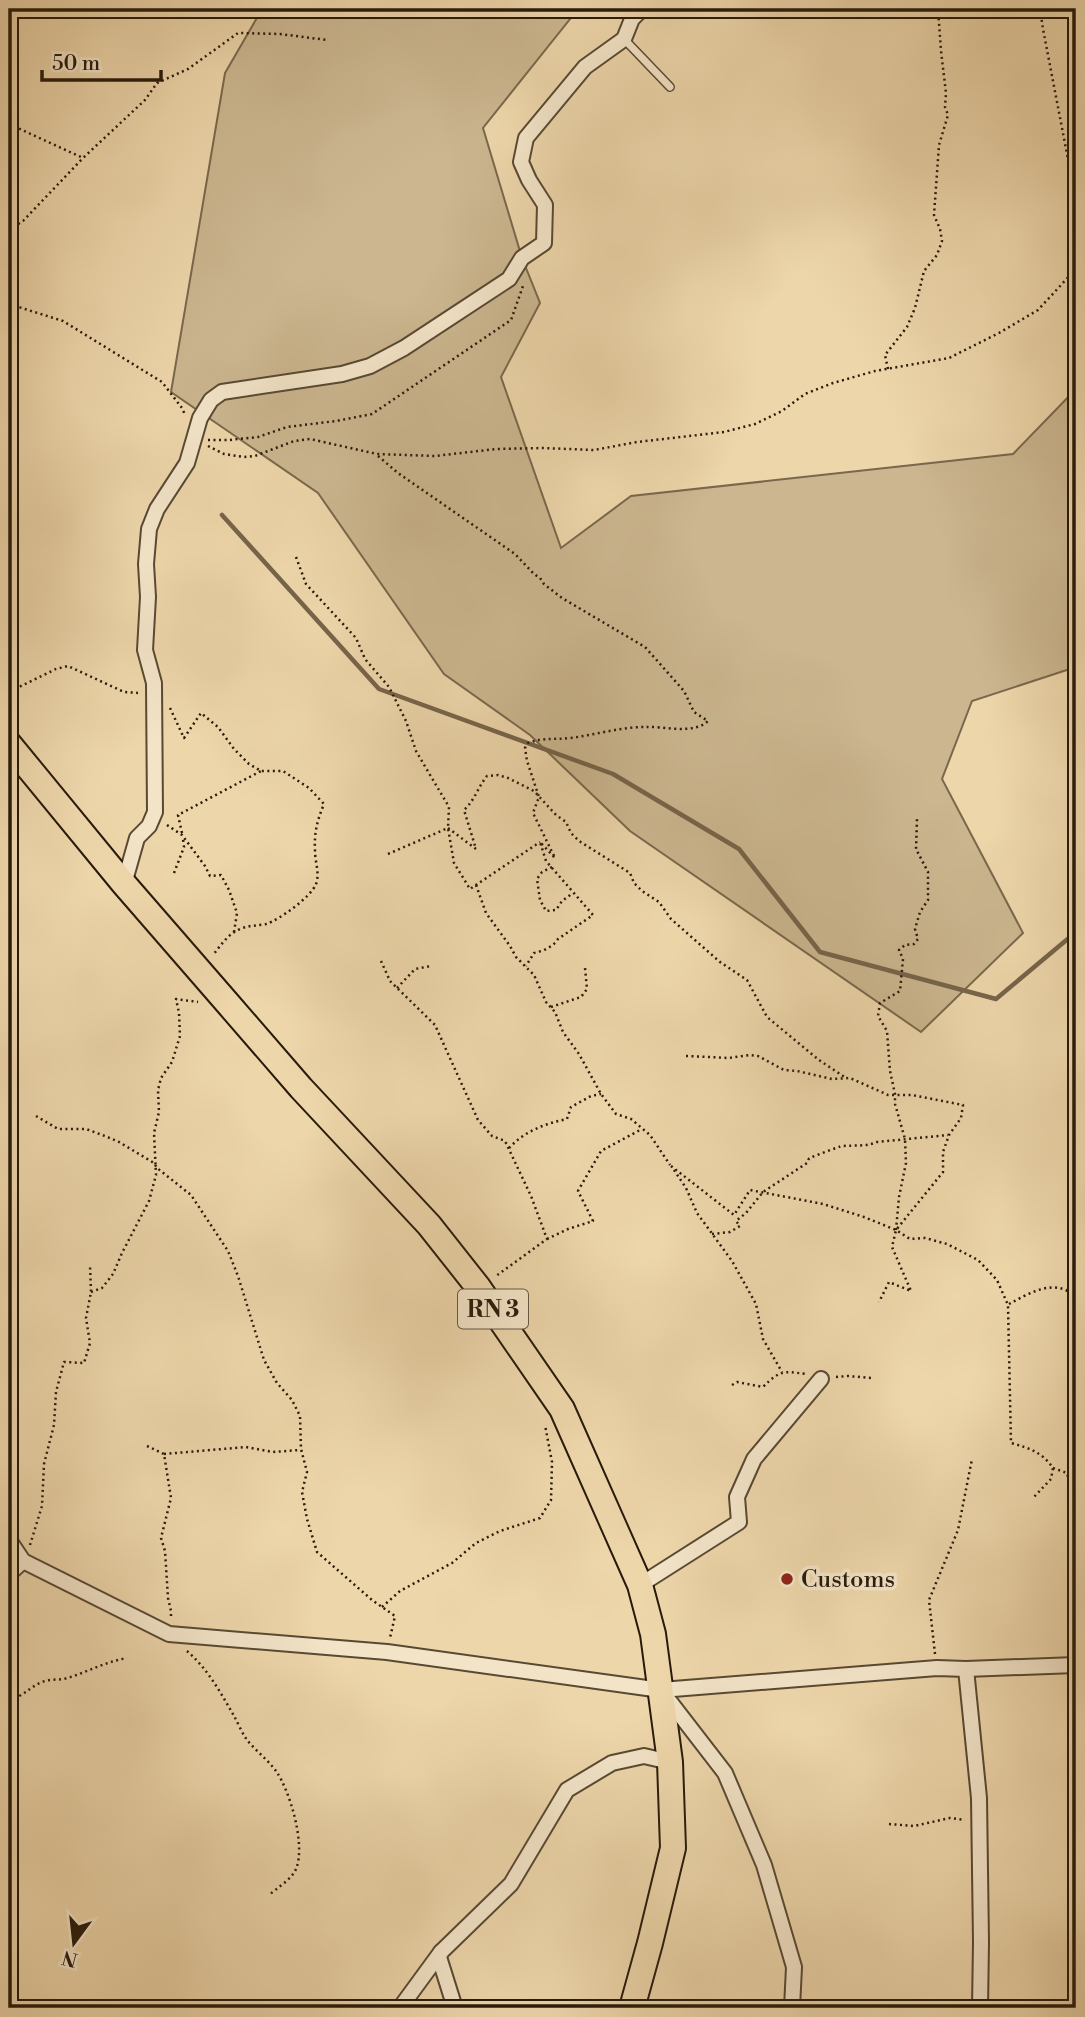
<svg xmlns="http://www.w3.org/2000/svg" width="1085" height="2017" font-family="'Libre Bodoni',serif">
  <rect width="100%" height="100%" fill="#edd6aa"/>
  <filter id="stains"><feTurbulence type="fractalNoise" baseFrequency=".00286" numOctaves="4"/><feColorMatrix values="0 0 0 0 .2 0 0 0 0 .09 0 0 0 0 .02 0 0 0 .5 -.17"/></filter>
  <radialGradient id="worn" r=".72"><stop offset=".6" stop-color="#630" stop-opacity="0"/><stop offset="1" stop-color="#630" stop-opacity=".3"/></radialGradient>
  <!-- green -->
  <path fill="#cbb68f" stroke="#79684d" stroke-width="2" d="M262 9H578L483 128 522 258 540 303 501 377 561 548 631 496 1013 454 1076 389V667L972 701 942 779 1023 933 921 1032 630 831 530 735 444 674 318 493 171 392 225 73Z"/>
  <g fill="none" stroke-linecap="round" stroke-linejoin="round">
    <!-- stream -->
    <path stroke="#76644a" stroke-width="4.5" d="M222 515 379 689 613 774 739 849 820 952 996 999 1076 932"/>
    <!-- lane casing -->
    <g stroke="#584933" stroke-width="10">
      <path id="lane" d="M624 39 670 87"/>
    </g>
    <!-- street casing -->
    <g stroke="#584933" stroke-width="18">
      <g id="street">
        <path d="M124 884 137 838 149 826 155 812 154 683 145 650 148 597 146 564 149 529 157 509 187 463 200 418 211 400 222 392 342 374 370 366 404 348 509 279 522 258 544 243 545 205 529 180 521 162 526 138 585 67 624 39 632 19 642 9"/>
        <path d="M9 1540 23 1561 169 1634 387 1652 661 1690 937 1668 966 1669 1076 1665"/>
        <path d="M9 1574 23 1561"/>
        <path d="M640 1585 739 1522 737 1497 754 1459 821 1379"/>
        <path d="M966 1669 979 1798 981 1942 980 2008"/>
        <path d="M664 1694 725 1773 764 1865 794 1967 792 2008"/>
        <path d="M400 2008 441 1952"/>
        <path d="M455 2008 439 1957 441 1952 511 1884 567 1790 612 1763 644 1756 670 1762"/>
      </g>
    </g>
    <!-- highway casing -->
    <g stroke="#271a0b" stroke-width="28">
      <path id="highway" d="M9 744 124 884 230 1006 301 1088 429 1225 478 1287 562 1409 640 1585 653 1634 670 1762 673 1848 650 1943 632 2008"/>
    </g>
    <!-- path -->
    <g stroke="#271a0b" stroke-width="2.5" stroke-dasharray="2 3.5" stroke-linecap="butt">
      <path d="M1003 9 1027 10 1040 9"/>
      <path d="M1040 9 1043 29 1076 201"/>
      <path d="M9 124 83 158 145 100 157 83 188 69 238 33 280 34 327 40"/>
      <path d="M9 230 23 221 83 158"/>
      <path d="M9 304 63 321 162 382 182 408 185 415"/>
      <path d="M888 369 885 355 907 327 915 308 924 271 937 255 942 241 940 229 934 215 939 145 948 115 945 107 946 93 941 51 938 9"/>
      <path d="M208 440H229L258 437 287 427 336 421 372 414 511 320 523 286"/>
      <path d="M208 446 224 454 244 457 255 456 294 441 310 439 377 454 435 456 496 449 543 448 594 450 637 442 724 432 755 424 782 411 805 394 833 383 875 371 949 358 999 333 1038 310 1073 272 1076 261"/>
      <path d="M378 456 398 473 515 554 534 574 540 578 544 584 562 598 645 647 684 691 694 712 708 721C693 735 664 726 645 727 620 727 595 735 570 738 554 740 544 737 528 743L525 748 527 761 539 797 533 813 555 858 540 842 546 861 593 915 558 939C553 947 543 951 534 953L526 966"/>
      <path d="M296 557 306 584 356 638 365 659 389 687 406 721 416 751 449 807 448 828 454 863 470 889 540 842"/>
      <path d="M9 688 19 687 56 669 68 666 124 692 138 693"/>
      <path d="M170 708 184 738 201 713 218 727 234 749 249 764 261 771H283L309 788 324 804C317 821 314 833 315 851 315 862 320 874 316 884 311 897 279 920 266 924 257 926 249 925 240 929 228 934 221 945 213 955"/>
      <path d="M167 825 182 835 205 866 210 876 221 875 229 890 237 913 234 932"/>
      <path d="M448 828 476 849 464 810C475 800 478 787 487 776L498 775 508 778 534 791 556 815 566 822 571 833 579 841 630 873 634 883 642 891 659 902 671 919 720 962 747 980 767 1017 819 1060 846 1078"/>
      <path d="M182 833 178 815 261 771"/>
      <path d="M388 854 448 828"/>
      <path d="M552 867 542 872 537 879 540 900 546 911 556 910 562 901 573 893"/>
      <path d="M174 873 184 847 183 839"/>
      <path d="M476 885 486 913 510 946 516 957 534 975 546 1002 555 1012 563 1032 579 1054 601 1094 616 1114 631 1119 650 1135 670 1165"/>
      <path d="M381 961 390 981 435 1025 478 1120 492 1136 505 1141 531 1196 547 1239 496 1276"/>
      <path d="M397 988 415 969 431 966"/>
      <path d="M551 1007 581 997 587 989 585 968"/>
      <path d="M686 1056 729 1058 750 1055 758 1056 784 1070 797 1071 832 1079 850 1078 888 1095H912L963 1105 961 1118 949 1135 943 1152V1172L896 1230 892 1247 911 1291 889 1282 879 1302"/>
      <path d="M36 1116 58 1129H86L105 1136 119 1142 154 1163 157 1168 191 1195 228 1251 238 1276 264 1360 277 1383 292 1400 300 1416 301 1449 307 1472 302 1492 307 1519 317 1552 372 1600 395 1616 390 1638"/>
      <path d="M509 1148C525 1131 544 1124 567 1119L571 1107 591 1096 601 1094"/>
      <path d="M671 1166 734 1215 750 1190 823 1204 864 1217 896 1230 910 1239 925 1238 947 1244 978 1260 997 1280 1008 1305 1011 1443C1029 1448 1042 1452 1053 1468L1051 1479 1033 1498"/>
      <path d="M674 1170 686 1188 697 1213 732 1261 756 1304 763 1339 782 1372"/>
      <path d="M896 1230 899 1197 906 1163 905 1139 895 1104V1094L890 1071 887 1031 878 1016 880 1003 900 991 903 959 899 950 905 945 914 944 918 939 915 929 920 912 928 900V872L916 849 917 819"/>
      <path d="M712 1234 730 1232 740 1226 736 1221 746 1213 763 1192 807 1163C808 1161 808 1159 810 1158 811 1157 841 1146 842 1146 855 1145 865 1147 877 1142L948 1135"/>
      <path d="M547 1239 568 1229 593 1221 578 1191 601 1151 642 1129"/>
      <path d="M91 1292 102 1288 113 1274 122 1253 149 1201 156 1175 154 1133 159 1112 158 1090 161 1078 172 1062 180 1036 179 1013 176 999 198 1002"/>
      <path d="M1009 1304C1030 1293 1055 1277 1076 1297"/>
      <path d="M836 1377 848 1376 871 1378"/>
      <path d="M732 1385 737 1382 763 1387C780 1370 783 1371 806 1374"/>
      <path d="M147 1446 164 1454 171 1498 161 1538 165 1551 168 1598 171 1611V1617"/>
      <path d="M164 1454 246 1447 273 1452 300 1450"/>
      <path d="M1053 1468 1067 1473 1070 1485H1076"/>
      <path d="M1069 1531 1076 1527 1072 1513 1076 1509"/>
      <path d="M30 1545 42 1506 44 1464 54 1425 56 1392 64 1362 84 1363 90 1343 86 1318 91 1292 90 1265"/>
      <path d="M382 1607 400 1591 452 1563 476 1543 500 1531 540 1518 551 1500 552 1462 545 1425"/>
      <path d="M187 1651C207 1668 221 1693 234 1716 238 1723 242 1733 247 1740 256 1751 267 1759 276 1771 290 1791 306 1845 296 1869 292 1879 277 1888 269 1895"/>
      <path d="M935 1654 929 1600 958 1530 972 1459"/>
      <path d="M9 1700C26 1695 28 1688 42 1682 49 1679 57 1680 64 1679 86 1673 104 1662 127 1658"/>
      <path d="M889 1824 914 1826 950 1818 965 1820"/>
    </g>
    <!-- lane -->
    <use href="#lane" stroke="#f3e4c8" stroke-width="7"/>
    <!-- street -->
    <use href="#street" stroke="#f3e4c8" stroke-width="14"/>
    <!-- highway -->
    <use href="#highway" stroke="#edd6aa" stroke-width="24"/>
  </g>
  <!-- markers -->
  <circle fill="#8f2418" stroke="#f3e4c8" stroke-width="2.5" cx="787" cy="1579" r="7"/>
  <g text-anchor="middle" stroke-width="7" stroke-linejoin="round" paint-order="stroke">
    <!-- shield labels -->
    <rect fill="#f3e4c8" stroke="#645744" stroke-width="2" x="458" y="1289.5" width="70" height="39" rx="5"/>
    <g font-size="23" font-weight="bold" fill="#271a0b">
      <text x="493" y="1317">RN 3</text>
    </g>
    <!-- poi labels -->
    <g font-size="24" fill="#271a0b" stroke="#f3e4c8" text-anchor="start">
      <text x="801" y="1587">Customs</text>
    </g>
  </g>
  <!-- margin -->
  <rect width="1085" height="2017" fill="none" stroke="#edd6aa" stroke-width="35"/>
  <rect x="10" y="10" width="1064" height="1996" fill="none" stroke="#271a0b" stroke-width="3.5"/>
  <rect x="18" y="18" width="1050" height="1982" fill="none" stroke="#271a0b" stroke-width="2"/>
  <!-- north arrow -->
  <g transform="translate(74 1943) rotate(195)" stroke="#f3e4c8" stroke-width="5" paint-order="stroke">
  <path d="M0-5L12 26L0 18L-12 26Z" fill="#271a0b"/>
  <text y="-10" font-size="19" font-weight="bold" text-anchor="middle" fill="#271a0b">N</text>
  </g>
  <!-- scale -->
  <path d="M42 70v10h119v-10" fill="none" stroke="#271a0b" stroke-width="3.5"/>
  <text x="52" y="70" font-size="21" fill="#271a0b" stroke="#f3e4c8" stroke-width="5" paint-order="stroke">50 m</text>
  <rect width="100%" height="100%" filter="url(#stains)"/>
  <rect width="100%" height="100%" fill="url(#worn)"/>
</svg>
